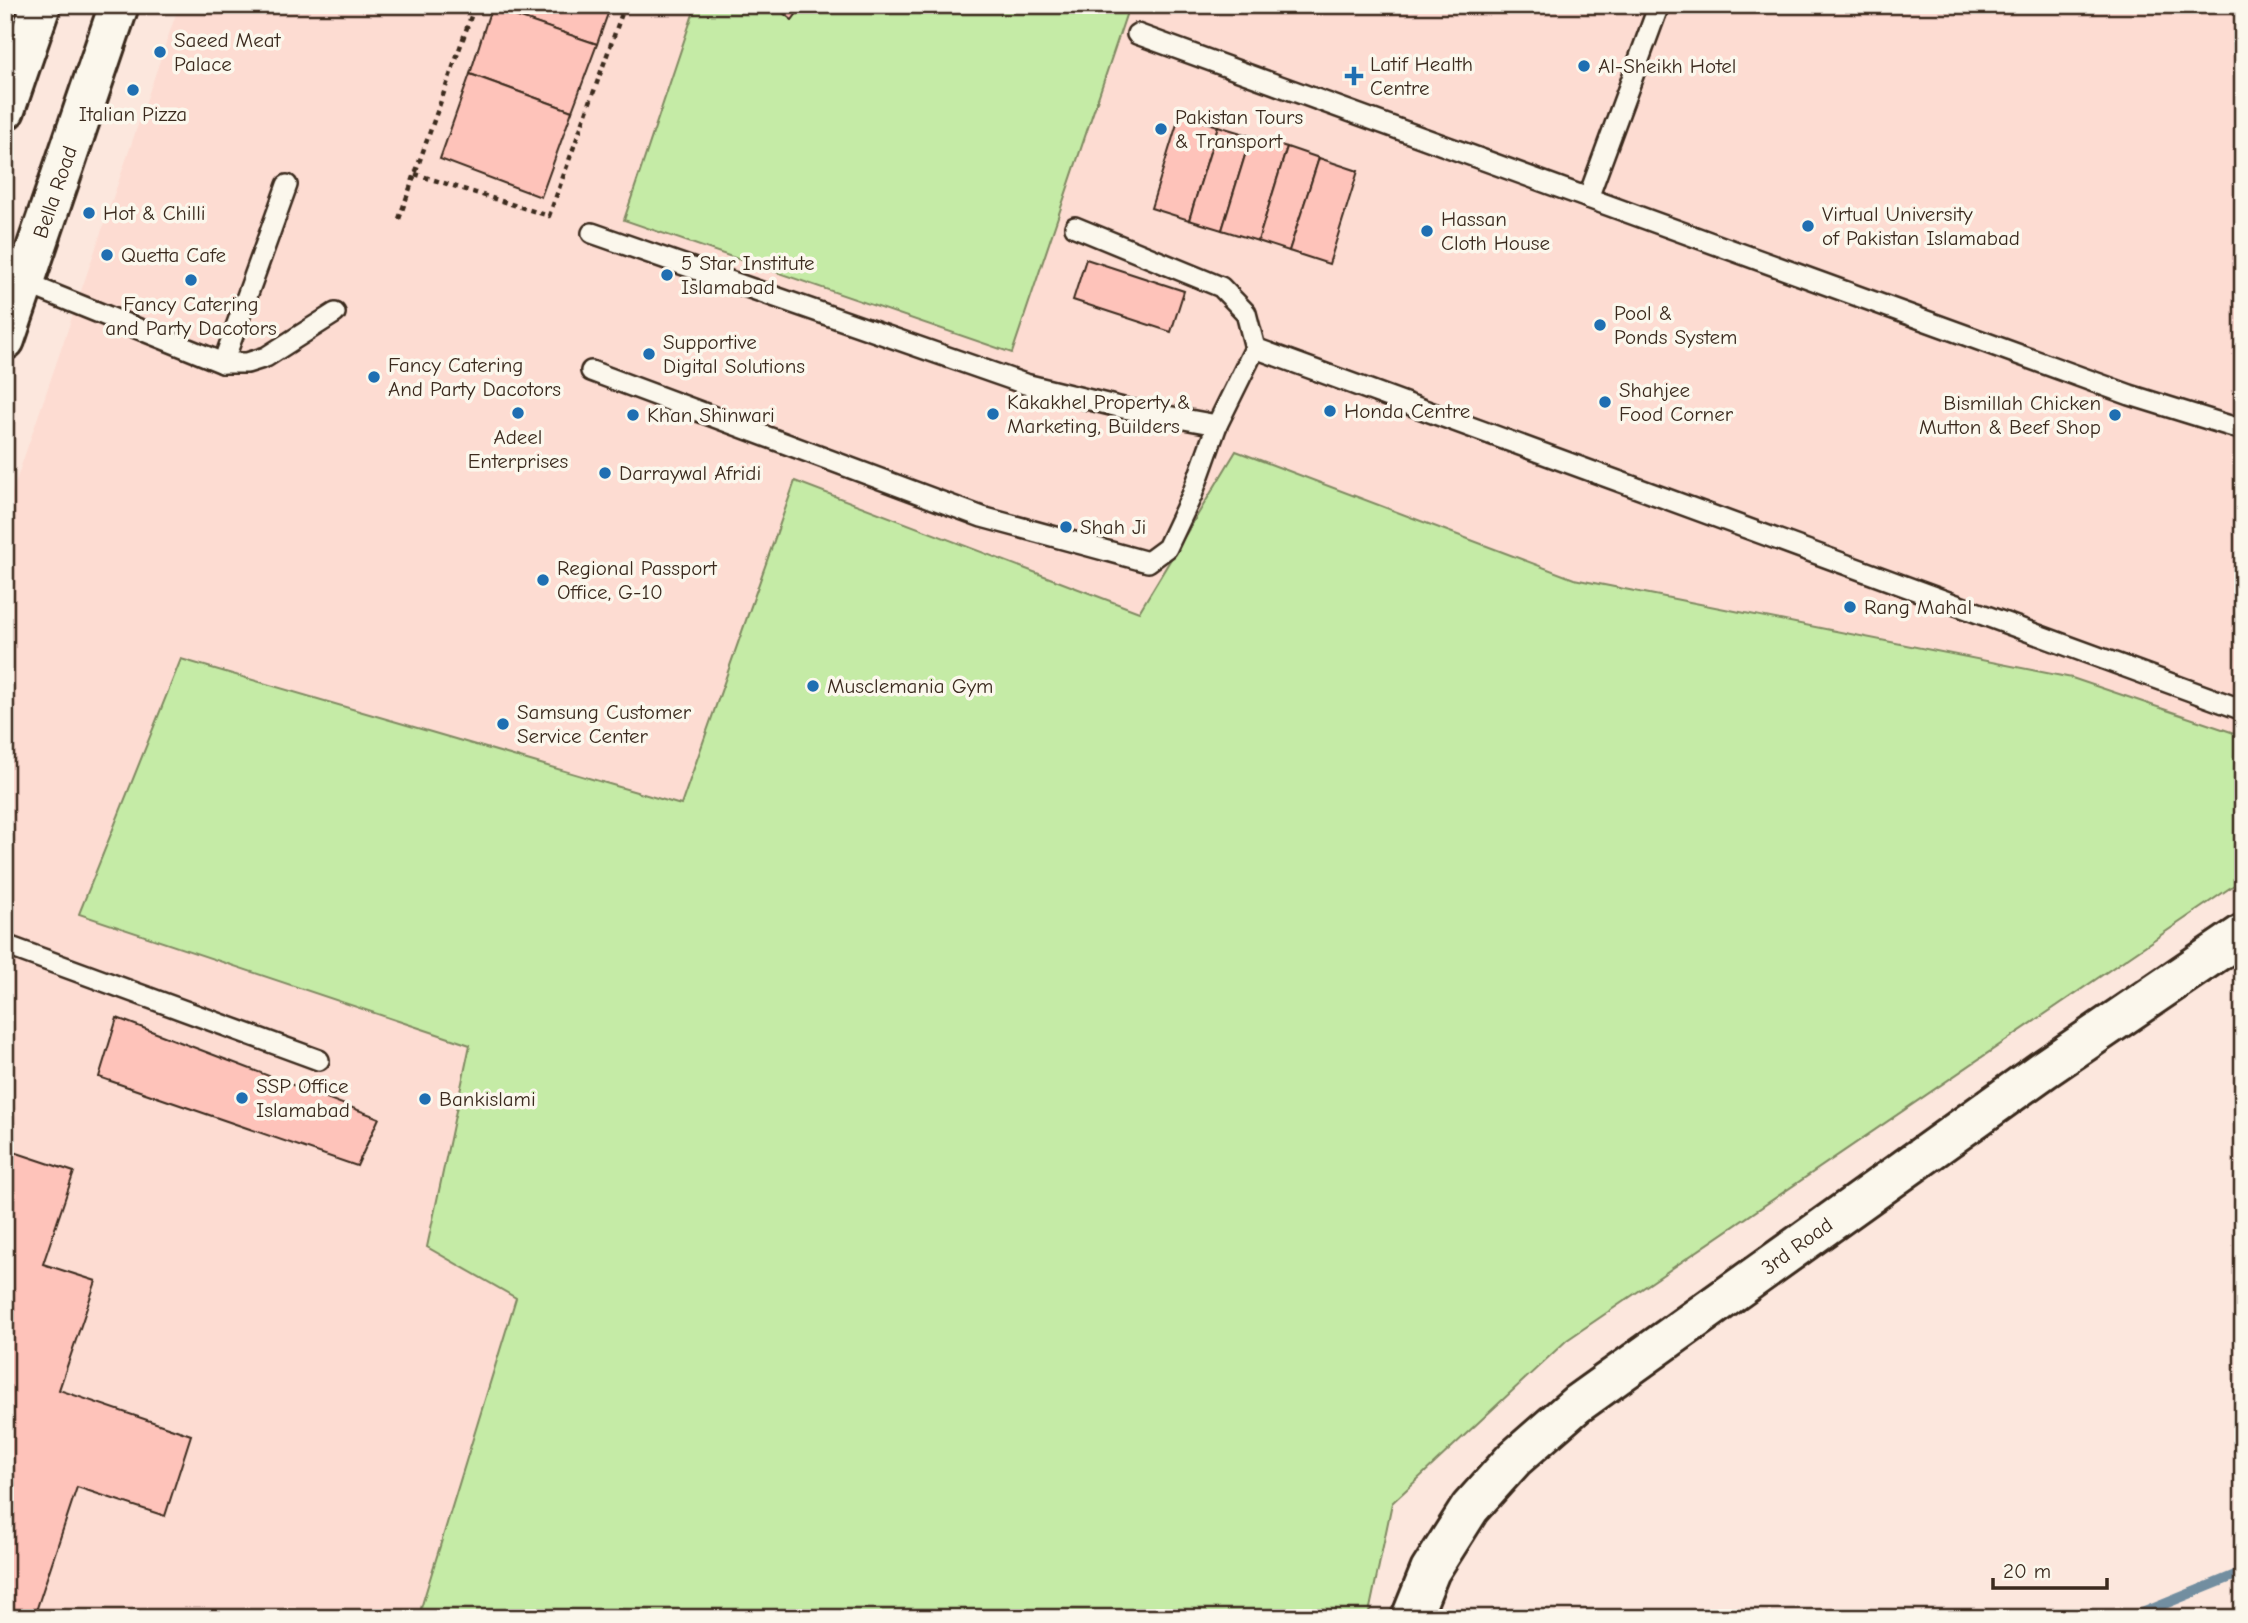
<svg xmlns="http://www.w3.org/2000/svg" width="2248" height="1623" font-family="'Comic Neue',sans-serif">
  <rect width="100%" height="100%" fill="#fce7dd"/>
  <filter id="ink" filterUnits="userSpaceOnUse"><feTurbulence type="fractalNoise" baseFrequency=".0143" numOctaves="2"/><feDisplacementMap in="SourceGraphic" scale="14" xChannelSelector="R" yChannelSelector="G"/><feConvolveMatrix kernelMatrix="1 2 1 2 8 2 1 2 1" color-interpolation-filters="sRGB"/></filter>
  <g filter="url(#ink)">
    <!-- built -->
    <path fill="#fddcd2" d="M179 5H2243V824L1533 1307 1310 1618H5V513Z"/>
    <!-- green -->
    <g fill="#c5eba6" stroke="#808a62" stroke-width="2">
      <path d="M696 5H1117L1128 9 1012 353 624 220Z"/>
      <path d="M1236 451 1574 579 2072 678 2243 736V879L1567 1340 1392 1503 1368 1618H418L516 1298 427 1247 470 1045 79 914 181 659 681 805 795 481 1139 612Z"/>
    </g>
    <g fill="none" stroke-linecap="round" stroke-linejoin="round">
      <!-- stream -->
      <path stroke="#728ea0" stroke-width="10" d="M2130 1618 2243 1572"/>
    </g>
    <!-- building -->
    <g fill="#fec3ba" stroke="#3b2a1e" stroke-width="2">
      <path d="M492 5H611L597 44 491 8Z"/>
      <path d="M773 5H803L792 20Z"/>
      <path d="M491 8 597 44 572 111 470 74Z"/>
      <path d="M470 74 572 111 541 197 440 159Z"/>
      <path d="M1180 114 1218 126 1189 220 1151 208Z"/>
      <path d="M1218 126 1251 136 1222 230 1189 220Z"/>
      <path d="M1251 136 1287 147 1258 241 1222 230Z"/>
      <path d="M1287 147 1319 158 1289 251 1258 241Z"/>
      <path d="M1319 158 1358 171 1329 264 1289 251Z"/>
      <path d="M1086 259 1184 291 1171 332 1073 300Z"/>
      <path d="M117 1018 379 1118 357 1166 99 1077Z"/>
      <path d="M5 1149 74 1172 43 1264 96 1281 59 1390 191 1435 165 1516 77 1487 36 1611 57 1618H5Z"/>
    </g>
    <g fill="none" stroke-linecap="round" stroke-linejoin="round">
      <!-- lane casing -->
      <g stroke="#3b2a1e" stroke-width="24">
        <g id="lane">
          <path d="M1137 34 2130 395 2243 430"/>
          <path d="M1588 198 1659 5"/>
          <path d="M1075 227 1221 287 1246 313 1255 348"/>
          <path d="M592 233 1025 384 1123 408 1217 425"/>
          <path d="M25 283 223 363H247L266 357 335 313"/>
          <path d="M223 363 287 185"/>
          <path d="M591 371 982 517 1148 562 1167 548 1192 495 1217 425 1255 348 2243 710"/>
          <path d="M5 945 319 1060"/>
        </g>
      </g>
      <!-- secondary casing -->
      <g stroke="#3b2a1e" stroke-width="44">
        <g id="secondary">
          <path d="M5 110 41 5"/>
          <path d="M5 340 119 5"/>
          <path d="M1411 1618 1430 1571 1470 1508 1514 1459 1577 1404 2043 1070 2243 934"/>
        </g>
      </g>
      <!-- path -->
      <g stroke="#3b2a1e" stroke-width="4.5" stroke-dasharray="5 5" stroke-linecap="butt">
        <path d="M415 174 549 216 625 5"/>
        <path d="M399 219 475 5"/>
      </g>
      <!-- lane -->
      <use href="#lane" stroke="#fbf7ec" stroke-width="19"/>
      <!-- secondary -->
      <use href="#secondary" stroke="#fbf7ec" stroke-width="38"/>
    </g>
  </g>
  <!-- markers -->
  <g fill="#1f6fb2" stroke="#fbf7ec" stroke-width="2.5">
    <circle cx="160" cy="52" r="7"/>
    <circle cx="1584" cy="66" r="7"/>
    <path d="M1350.5 65.5h7v7h7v7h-7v7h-7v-7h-7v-7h7z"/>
    <circle cx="133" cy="90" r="7"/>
    <circle cx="1161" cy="129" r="7"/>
    <circle cx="89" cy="213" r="7"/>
    <circle cx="1808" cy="226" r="7"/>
    <circle cx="1427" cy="231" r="7"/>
    <circle cx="107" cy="255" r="7"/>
    <circle cx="667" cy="275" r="7"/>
    <circle cx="191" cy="280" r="7"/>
    <circle cx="1600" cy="325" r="7"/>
    <circle cx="649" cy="354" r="7"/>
    <circle cx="374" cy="377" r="7"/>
    <circle cx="1605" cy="402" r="7"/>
    <circle cx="1330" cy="411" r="7"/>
    <circle cx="518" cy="413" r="7"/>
    <circle cx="993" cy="414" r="7"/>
    <circle cx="633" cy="415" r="7"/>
    <circle cx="2115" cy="415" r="7"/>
    <circle cx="605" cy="473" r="7"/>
    <circle cx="1066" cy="527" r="7"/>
    <circle cx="543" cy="580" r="7"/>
    <circle cx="1850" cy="607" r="7"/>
    <circle cx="813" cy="686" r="7"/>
    <circle cx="503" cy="724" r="7"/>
    <circle cx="242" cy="1098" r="7"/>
    <circle cx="425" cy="1099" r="7"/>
  </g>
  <g text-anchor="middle" stroke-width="7" stroke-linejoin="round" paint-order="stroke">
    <!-- poi labels -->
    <g font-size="21" fill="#3b2a1e" stroke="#fbf7ec" text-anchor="start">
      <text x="174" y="47">Saeed Meat<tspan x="174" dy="24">Palace</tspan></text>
      <text x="1370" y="71">Latif Health<tspan x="1370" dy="24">Centre</tspan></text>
      <text x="1598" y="73">Al-Sheikh Hotel</text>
      <text x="133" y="121" text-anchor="middle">Italian Pizza</text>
      <text x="1175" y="124">Pakistan Tours<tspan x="1175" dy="24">&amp; Transport</tspan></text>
      <text x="103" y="220">Hot &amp; Chilli</text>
      <text x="1822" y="221">Virtual University<tspan x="1822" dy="24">of Pakistan Islamabad</tspan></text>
      <text x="1441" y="226">Hassan<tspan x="1441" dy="24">Cloth House</tspan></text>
      <text x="121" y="262">Quetta Cafe</text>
      <text x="681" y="270">5 Star Institute<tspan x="681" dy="24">Islamabad</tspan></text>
      <text x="191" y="311" text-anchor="middle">Fancy Catering<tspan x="191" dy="24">and Party Dacotors</tspan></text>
      <text x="1614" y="320">Pool &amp;<tspan x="1614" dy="24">Ponds System</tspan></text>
      <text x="663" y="349">Supportive<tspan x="663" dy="24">Digital Solutions</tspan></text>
      <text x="388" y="372">Fancy Catering<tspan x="388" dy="24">And Party Dacotors</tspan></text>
      <text x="1619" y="397">Shahjee<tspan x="1619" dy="24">Food Corner</tspan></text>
      <text x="1007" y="409">Kakakhel Property &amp;<tspan x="1007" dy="24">Marketing, Builders</tspan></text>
      <text x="2101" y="410" text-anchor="end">Bismillah Chicken<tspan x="2101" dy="24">Mutton &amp; Beef Shop</tspan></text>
      <text x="1344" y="418">Honda Centre</text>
      <text x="647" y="422">Khan Shinwari</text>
      <text x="518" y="444" text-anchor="middle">Adeel<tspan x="518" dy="24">Enterprises</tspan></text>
      <text x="619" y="480">Darraywal Afridi</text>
      <text x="1080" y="534">Shah Ji</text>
      <text x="557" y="575">Regional Passport<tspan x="557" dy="24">Office, G-10</tspan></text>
      <text x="1864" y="614">Rang Mahal</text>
      <text x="827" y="693">Musclemania Gym</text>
      <text x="517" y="719">Samsung Customer<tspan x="517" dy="24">Service Center</tspan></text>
      <text x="256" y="1093">SSP Office<tspan x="256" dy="24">Islamabad</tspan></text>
      <text x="439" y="1106">Bankislami</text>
    </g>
    <!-- street labels -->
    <g font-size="21" fill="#3b2a1e" stroke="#fbf7ec">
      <text transform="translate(55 192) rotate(-71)" y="7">Bella Road</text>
      <text transform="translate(1797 1246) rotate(-36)" y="7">3rd Road</text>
    </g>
  </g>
  <!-- margin -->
  <rect width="2248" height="1623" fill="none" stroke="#fbf7ec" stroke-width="28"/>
  <rect x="14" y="14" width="2220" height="1595" fill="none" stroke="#3b2a1e" stroke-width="2.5" filter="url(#ink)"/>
  <!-- scale -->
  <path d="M1993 1578v10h114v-10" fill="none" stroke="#3b2a1e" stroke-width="3.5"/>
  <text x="2003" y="1578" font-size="21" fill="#3b2a1e" stroke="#fbf7ec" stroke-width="5" paint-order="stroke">20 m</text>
</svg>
